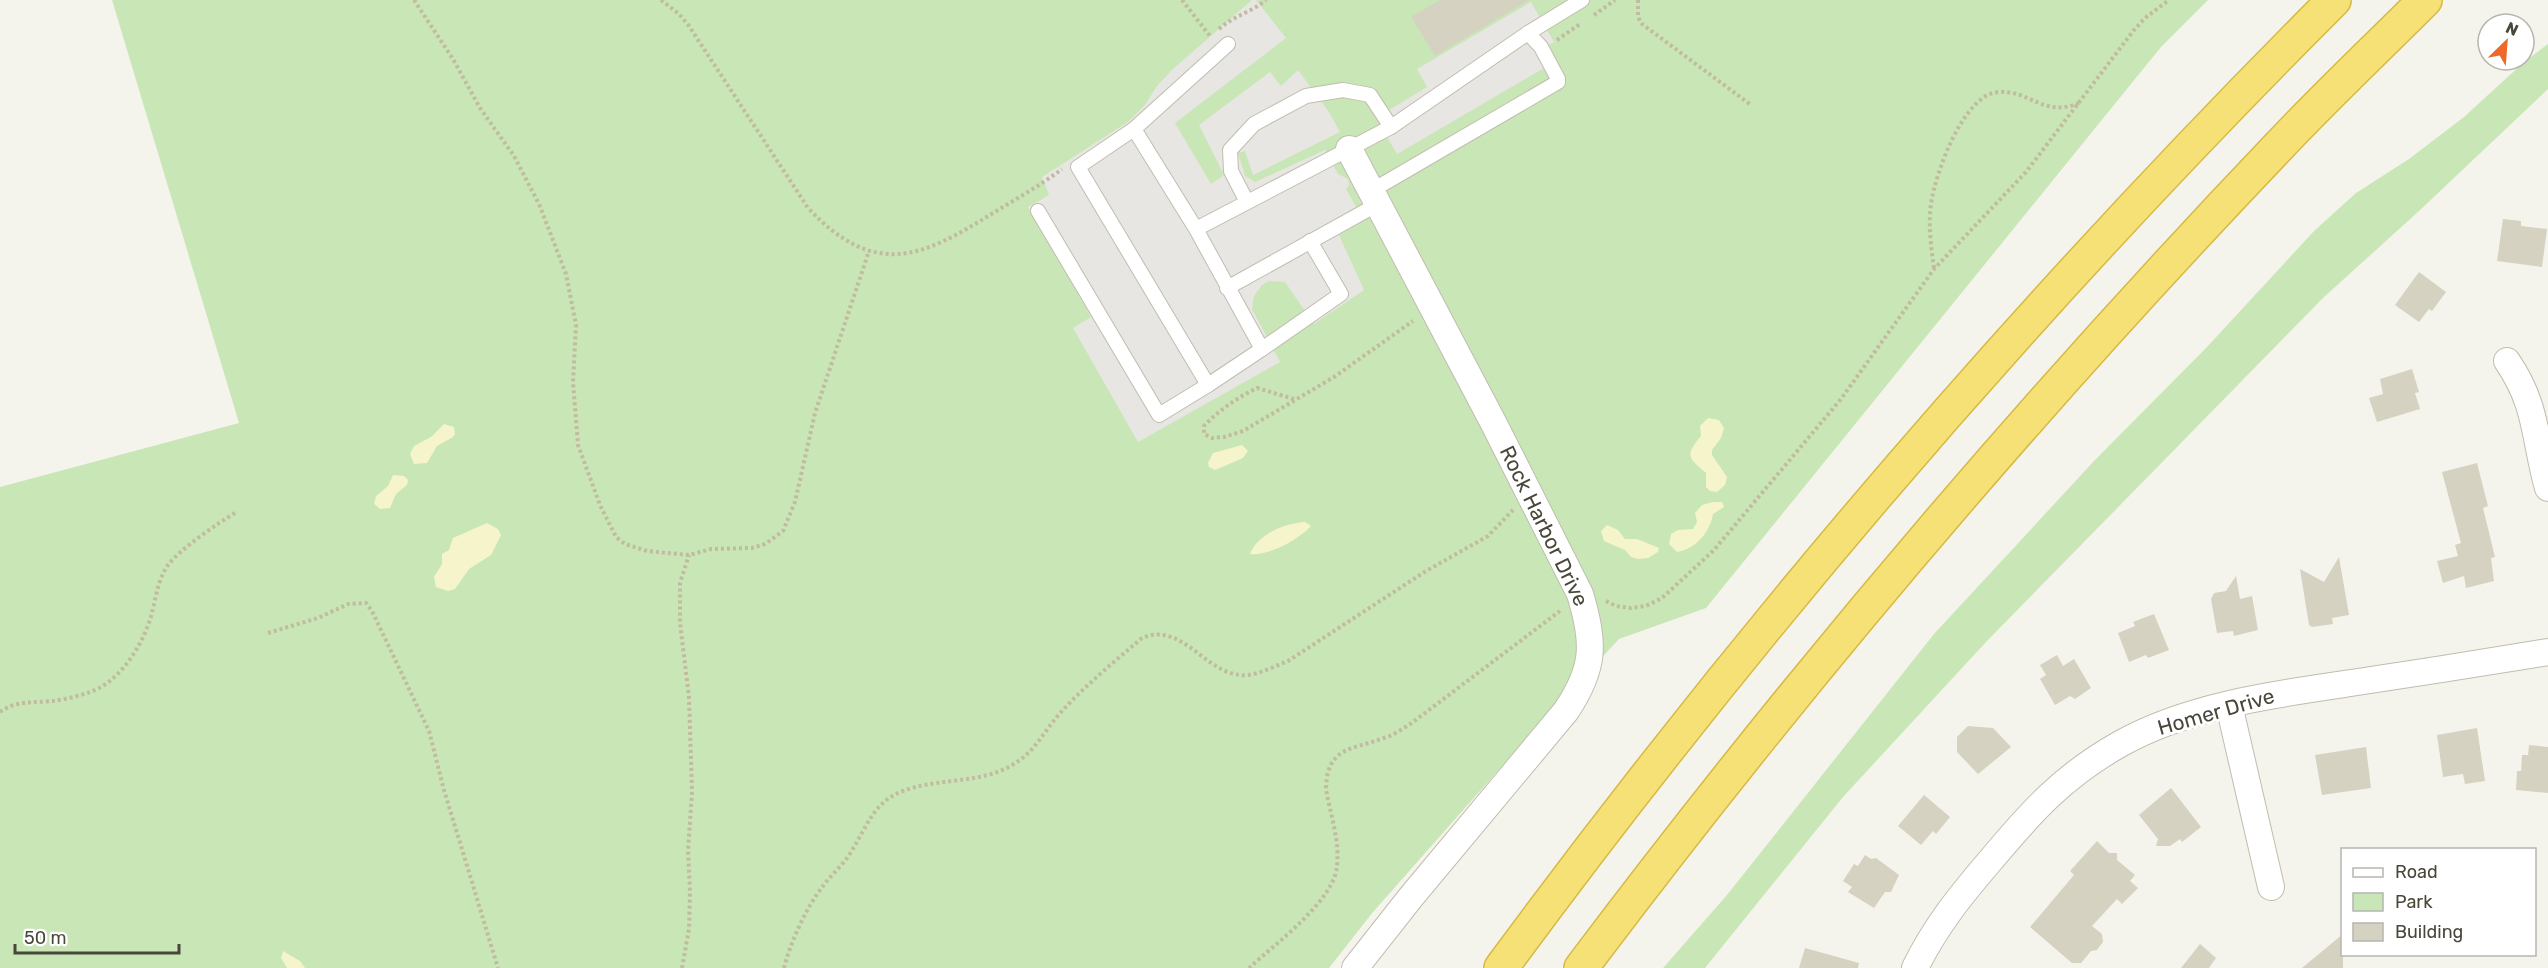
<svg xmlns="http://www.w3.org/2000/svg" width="2548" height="968" font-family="Rubik,sans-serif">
  <rect width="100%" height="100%" fill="#f5f4ec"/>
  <!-- green -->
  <g fill="#c9e6b7">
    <path d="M112 0H2208L2161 47 1706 608 1619 639 1525 740 1373 912 1329 968H0V487L239 423Z"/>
    <path d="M2548 44V89L2419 211 2323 298 1986 642 1843 797 1705 968H1663L1727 895 1934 634 2094 461 2207 347 2314 231 2356 193 2409 159 2464 117 2523 63Z"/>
  </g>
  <!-- sand -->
  <g fill="#f6f4cb">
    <path d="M1708 418 1719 420 1724 428 1721 438 1712 450V455L1727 477 1725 485 1717 492 1710 491 1706 487V473C1689 458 1684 456 1701 436L1700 426Z"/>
    <path d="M444 424 454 427 455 434 453 437 437 446 427 463 414 464 410 454 414 446 431 437Z"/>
    <path d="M1242 445 1248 451 1243 458 1215 470 1209 467 1208 463 1213 453Z"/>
    <path d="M393 475 404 476 408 480 407 485 396 494 390 508 380 509 374 504 376 496 388 486Z"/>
    <path d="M1713 502H1722L1724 507 1713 514C1710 532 1696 549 1677 552L1669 544 1671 534 1678 530 1693 529 1697 522 1695 513 1702 505Z"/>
    <path d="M1305 522 1311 526C1298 540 1269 556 1250 554 1257 534 1286 523 1305 522Z"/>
    <path d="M487 523 498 529 501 535 491 555 469 569 455 589 448 591 436 587 434 577 442 564V554L449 550 453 538Z"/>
    <path d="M1607 525 1618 530 1625 539H1637L1659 548 1658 552 1648 558 1638 559 1631 557 1625 550 1604 541 1601 531Z"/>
    <path d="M283 951 300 961 305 968H287L281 958Z"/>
  </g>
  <!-- parking -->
  <g fill="#e7e6e3">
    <path d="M1252 0H1256L1286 38 1175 123 1211 184 1224 175 1199 125 1270 72 1281 86 1298 70 1329 112 1340 132 1253 175 1245 151 1238 153 1245 176 1255 182 1325 150 1338 174 1348 179 1349 185 1346 189 1364 221 1339 235 1364 290 1314 324 1285 282 1269 281 1262 285 1254 296 1252 309 1280 362 1138 442 1073 328 1091 317 1028 207 1049 195 1042 177 1128 122 1145 105 1157 86 1173 69Z"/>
    <path d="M1531 2 1554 42 1540 50 1549 65 1397 154 1376 118 1427 87 1417 69Z"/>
  </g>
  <!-- building -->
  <g fill="#d6d2c2">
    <path d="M1440 0H1529L1435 56 1411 17Z"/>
    <path d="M2503 219 2521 221V226L2547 229 2542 267 2497 261Z"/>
    <path d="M2419 272 2446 292 2432 311 2429 309 2419 322 2395 305Z"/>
    <path d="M2412 369 2419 392 2415 393 2420 409 2377 422 2369 398 2383 394 2380 379Z"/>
    <path d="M2477 463 2488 506 2483 508 2495 557 2491 558 2494 581 2466 588 2464 576 2443 583 2437 561 2458 556 2455 545 2461 543 2442 472Z"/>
    <path d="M2339 557 2349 615 2332 618 2333 624 2312 627 2309 625 2300 569 2324 582Z"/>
    <path d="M2236 576 2240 599 2252 596 2258 630 2234 636 2233 631 2217 633 2211 599 2214 593 2226 591Z"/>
    <path d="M2154 614 2169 650 2148 658 2146 655 2129 662 2118 633 2135 626 2133 622Z"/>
    <path d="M2057 655 2063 666 2074 659 2091 688 2075 699 2070 696 2055 705 2040 679 2046 675 2040 665Z"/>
    <path d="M1968 726 1993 728 2011 747 1978 774 1957 752V737Z"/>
    <path d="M2477 728 2485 781 2465 784 2463 774 2443 777 2437 735Z"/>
    <path d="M2529 745 2548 747V793L2516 790 2517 771H2521L2522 755H2528Z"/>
    <path d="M2366 747 2371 788 2322 795 2315 755Z"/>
    <path d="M2171 788 2201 827 2182 842 2180 839 2170 846H2156L2158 839 2139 815Z"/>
    <path d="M1924 795 1950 817 1936 834 1933 831 1921 845 1898 826Z"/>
    <path d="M2097 841 2109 853H2117V860L2135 875 2130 881 2138 888 2122 904 2117 899 2092 926 2102 934 2103 942 2097 950 2091 951 2081 963H2072L2030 927 2074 875 2070 871Z"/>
    <path d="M1865 855 1871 859 1876 858 1899 875 1891 892H1885L1874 908 1848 892 1852 887 1843 881 1854 864 1858 866Z"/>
    <path d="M2343 934V968H2302Z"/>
    <path d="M2200 944 2216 958 2209 968H2181Z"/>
    <path d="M1805 948 1859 963 1858 968H1799Z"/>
  </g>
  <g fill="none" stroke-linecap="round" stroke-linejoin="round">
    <!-- service casing -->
    <g stroke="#c0bdae" stroke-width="16">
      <g id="service">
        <path d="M1134 129 1228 44"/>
        <path d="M1371 191 1558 82V79L1541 47 1528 33"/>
        <path d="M1247 202 1231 171 1230 150 1254 124 1306 96 1343 90 1370 95 1391 127"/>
        <path d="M1038 211 1159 415 1208 385"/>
        <path d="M1196 229 1134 129 1078 167 1208 385 1262 349 1196 229 1391 127 1528 33 1582 0"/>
        <path d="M1227 288 1378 204"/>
        <path d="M1262 349 1341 294 1310 241"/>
      </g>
    </g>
    <!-- minor casing -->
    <g stroke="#c0bdae" stroke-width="28">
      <g id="minor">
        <path d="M1349 149 1493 422 1580 594C1595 643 1595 668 1566 711L1411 897 1355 968"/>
        <path d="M2507 361C2538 406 2534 439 2548 488"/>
        <path d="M2229 705 2271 887"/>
        <path d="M1915 968C1935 927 1960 896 1990 861 2031 812 2063 776 2120 744 2187 706 2275 694 2351 683 2417 673 2482 663 2548 652"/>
      </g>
    </g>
    <!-- motorway casing -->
    <g stroke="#d6b945" stroke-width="36">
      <g id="motorway">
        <path d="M1501 968C1753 626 2033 301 2334 0"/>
        <path d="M1581 968C1797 681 2031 406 2279 146 2326 96 2376 49 2425 0"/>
      </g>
    </g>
    <!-- path -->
    <g stroke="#c1bba0" stroke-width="4" stroke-dasharray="3 3" stroke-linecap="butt">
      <path d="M414 0 453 59 480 108 514 156 539 204 566 274 576 325 573 382 578 445 600 505 616 537 625 544 647 551 689 555 711 549 752 548 765 544 783 531 795 502 815 413 869 251"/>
      <path d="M661 0 679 14 689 26 808 208C874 278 920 259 993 213 1016 199 1041 185 1062 169"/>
      <path d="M1182 0 1210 36"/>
      <path d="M1638 0V17L1642 24 1751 105"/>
      <path d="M1594 15 1615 0"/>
      <path d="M1219 29C1233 16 1252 12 1266 0"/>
      <path d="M1557 40 1580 24"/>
      <path d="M1934 268C1931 247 1928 225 1931 204 1935 174 1964 93 1999 92 2030 90 2044 118 2079 103"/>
      <path d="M1294 399 1257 388C1237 398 1219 410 1204 426V434L1212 438 1224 437 1243 431 1334 377 1413 321"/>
      <path d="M1606 601 1616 606 1631 608 1646 606 1662 598 1714 550 1841 399 1934 269 2026 172 2134 30 2145 18 2169 0"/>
      <path d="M268 633 318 618 348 604 366 603 372 611 429 731 444 790 498 968"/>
      <path d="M0 712C16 700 34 703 53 701 67 699 89 694 101 687 122 675 140 648 148 625 156 605 155 584 168 565 180 549 219 522 237 512"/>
      <path d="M682 968 689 929 690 892 688 851 692 792 689 697 680 623V583L689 555"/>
      <path d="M784 968C790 943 807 906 823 886 831 875 842 866 849 855 866 830 872 802 903 791 939 777 984 785 1017 762 1036 750 1046 728 1062 711 1086 685 1115 661 1142 638 1184 620 1207 679 1248 675 1262 673 1275 666 1288 661L1426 571 1488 536 1513 510"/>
      <path d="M1249 968C1275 944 1334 901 1337 866 1340 841 1330 813 1326 789 1327 746 1352 750 1384 738 1394 735 1404 728 1413 722L1560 611"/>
    </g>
    <!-- service -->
    <use href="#service" stroke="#fff" stroke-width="14"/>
    <!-- minor -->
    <use href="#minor" stroke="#fff" stroke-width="26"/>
    <!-- motorway -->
    <use href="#motorway" stroke="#f6e176" stroke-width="33"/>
  </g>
  <g text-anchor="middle" stroke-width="6" stroke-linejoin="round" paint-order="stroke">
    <!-- street labels -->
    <g font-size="21" fill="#49463a" stroke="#fff">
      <text transform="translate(1544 526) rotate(64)" y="7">Rock Harbor Drive</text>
      <text transform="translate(2216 712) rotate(-16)" y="7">Homer Drive</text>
    </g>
  </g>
  <!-- legend -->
  <rect x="2341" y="848" width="195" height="108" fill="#ffffff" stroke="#b6b5b0" stroke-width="1.5"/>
  <rect x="2353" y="868" width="30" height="9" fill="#ffffff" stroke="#b6b5b0" stroke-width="1.5"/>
  <text x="2395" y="878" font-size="18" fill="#49463a">Road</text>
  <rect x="2353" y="893" width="30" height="18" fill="#c9e6b7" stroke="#b6b5b0" stroke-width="1.5"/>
  <text x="2395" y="908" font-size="18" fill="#49463a">Park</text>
  <rect x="2353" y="923" width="30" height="18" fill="#d6d2c2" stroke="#b6b5b0" stroke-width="1.5"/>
  <text x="2395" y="938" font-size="18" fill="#49463a">Building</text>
  <!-- north arrow -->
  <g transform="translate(2506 42) rotate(25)"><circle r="28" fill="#ffffff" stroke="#b6b5b0" stroke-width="1.5"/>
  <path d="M0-4.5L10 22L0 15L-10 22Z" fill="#ee6829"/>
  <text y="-9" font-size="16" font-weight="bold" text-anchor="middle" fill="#49463a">N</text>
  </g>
  <!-- scale -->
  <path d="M15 944v9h164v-9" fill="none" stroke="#49463a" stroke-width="3"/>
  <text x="24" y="944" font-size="18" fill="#49463a" stroke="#ffffff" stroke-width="4.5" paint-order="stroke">50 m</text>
</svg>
